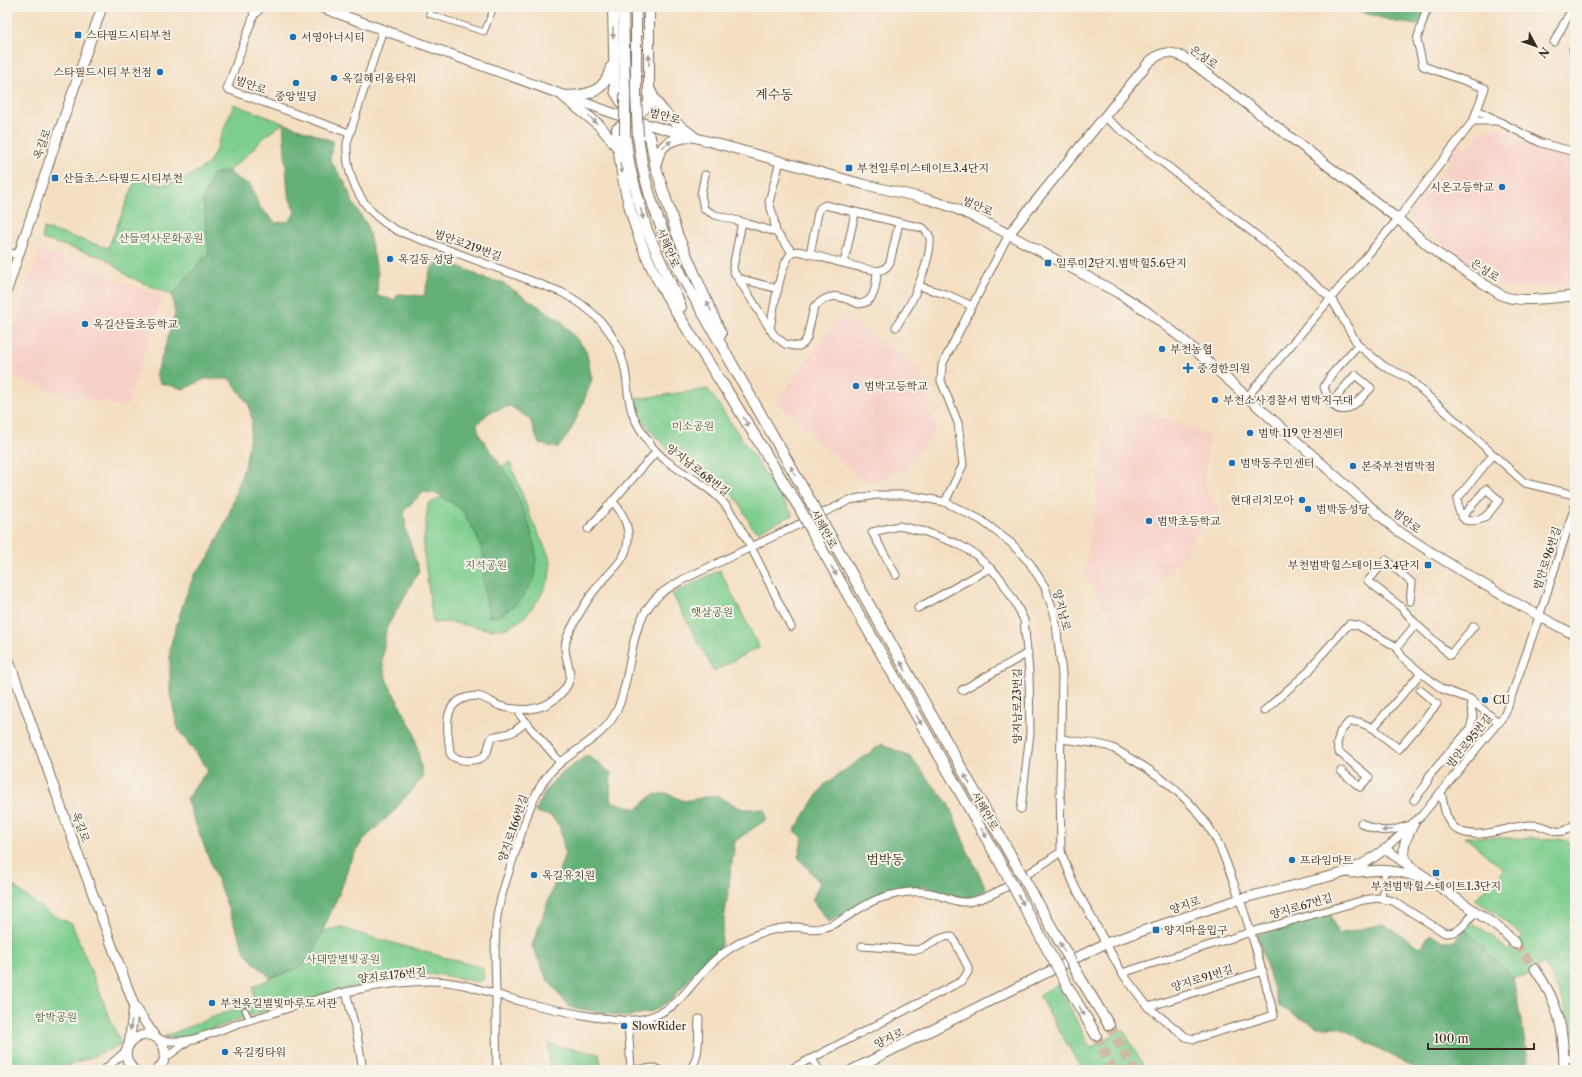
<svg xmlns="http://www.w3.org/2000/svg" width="1582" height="1077" font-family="'Libre Caslon Text','Noto Serif KR',serif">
  <rect width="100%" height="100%" fill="#f7f3e8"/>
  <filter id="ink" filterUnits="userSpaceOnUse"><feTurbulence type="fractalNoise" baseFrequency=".025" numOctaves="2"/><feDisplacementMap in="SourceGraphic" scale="8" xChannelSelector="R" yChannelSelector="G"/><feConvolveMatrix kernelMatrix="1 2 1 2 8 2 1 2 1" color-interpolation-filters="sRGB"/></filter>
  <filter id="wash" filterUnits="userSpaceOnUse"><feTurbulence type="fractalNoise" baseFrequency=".012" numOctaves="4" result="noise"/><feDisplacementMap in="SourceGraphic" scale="16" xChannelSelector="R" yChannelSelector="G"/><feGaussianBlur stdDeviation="0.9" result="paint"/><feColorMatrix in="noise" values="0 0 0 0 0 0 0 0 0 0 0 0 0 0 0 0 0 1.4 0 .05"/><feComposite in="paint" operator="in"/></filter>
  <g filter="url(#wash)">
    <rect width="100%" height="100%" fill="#f4dfc2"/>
    <!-- built -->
    <g fill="#f7d1c8">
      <path d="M1499 126 1541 145 1575 156V284L1507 289 1457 254 1410 218 1409 212 1450 162 1448 156 1459 143 1466 150 1482 131Z"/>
      <path d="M39 250 163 297 126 407 68 395 7 375V350Z"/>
      <path d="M841 315 921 369 927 404 937 427 902 474 894 469 885 479 862 481 776 402Z"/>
      <path d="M1143 412 1209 435 1204 477 1208 492 1218 509 1195 533 1189 548 1122 629 1116 626 1085 575 1106 426Z"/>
    </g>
    <!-- green -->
    <g fill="#7ccd8e" stroke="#5c7c56">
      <path d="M234 104 283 123 266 136 243 159 228 171 213 174 203 201 209 252 172 295 129 277 105 258 42 239 44 228 108 248 136 179 163 185 190 176 209 163 216 149Z"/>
      <path d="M708 389 793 515 759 531 753 529 738 501 723 486 692 468 673 454 656 437 644 422 635 399Z"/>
      <path d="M510 462 532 521 551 560 549 579 539 599 524 618 507 628 492 630 450 622 433 623 423 547 428 504Z"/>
      <path d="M720 570 759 647 714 671 672 594Z"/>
      <path d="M1465 837 1560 839 1575 843V1033H1573L1561 996 1544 963 1526 977H1513L1465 929 1473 923 1491 935 1508 951 1523 937 1503 919 1475 899 1504 870Z"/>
      <path d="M7 881 48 913 72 924 121 1045 58 1070H7Z"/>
      <path d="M341 927 357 933 483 968 484 979 479 982 436 974 418 975 392 979 331 992 248 1016 184 1039 163 1037 254 1001 253 987 271 978 303 966 314 951 323 931Z"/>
      <path d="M1058 984 1090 1048 1123 1029 1146 1070H1082L1039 996Z"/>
      <path d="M549 1044 599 1054 601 1066 596 1070H549Z"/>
    </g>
    <!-- forest -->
    <g fill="#65b079" stroke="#506d4c">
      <path d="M1344 7H1435L1424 26 1396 22Z"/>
      <path d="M283 123 333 141 330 160 345 183 353 203 367 225 378 274 377 296 394 300 399 294 424 296 430 271 438 259 470 271 485 279 501 282 560 320 586 350 592 379 582 406 570 432 558 448 539 444 530 419 510 406 490 412 477 424 479 434 510 479 530 527 536 553 535 577 520 601 501 615 489 617 483 580 484 557 476 534 462 510 438 494 423 492 404 511 406 531 419 571 386 629 382 661 387 681 414 732 423 777 393 812 363 840 349 864 342 887 314 951 303 966 271 978 256 965 245 952 186 799 208 770 178 729 170 694V647L183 604 194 575 209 557 228 517 246 462 252 421 249 405 230 379H205L184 389 160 383 156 375 175 315 172 295 209 252 203 201 213 174 228 171 242 182 250 184 259 206 276 223 290 221 295 212 288 194Z"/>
      <path d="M882 744 910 757 948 803 968 852 987 890 974 896 963 898 943 893 924 886 879 895 829 922 812 900 820 883 798 857 803 837 794 831 824 785Z"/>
      <path d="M587 755 611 773 610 801 637 809 653 795 667 793 684 801 716 795 742 809H765L767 819 735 841 720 950 704 962 672 999 654 1011 626 1017 569 1007 547 979 532 946 565 854 560 827 551 816 535 812 546 790 557 777Z"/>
      <path d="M1331 915 1338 934 1383 924 1420 947 1430 934 1441 941H1454L1465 929 1513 977 1530 1070H1412L1413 1067 1339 1027H1317L1279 1006 1257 935Z"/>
    </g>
  </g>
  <g filter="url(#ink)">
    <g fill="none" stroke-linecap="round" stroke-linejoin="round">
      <!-- tertiary-tunnel -->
      <path stroke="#cfbba1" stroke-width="9" stroke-dasharray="9 4.5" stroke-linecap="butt" d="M1516 944 1535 969"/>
      <!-- secondary-tunnel -->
      <g stroke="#cfbba1" stroke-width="10" stroke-dasharray="10 5" stroke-linecap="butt">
        <path d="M1109 1025 1134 1070"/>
        <path d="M1096 1035 1113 1070"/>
      </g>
      <!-- pedestrian casing -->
      <g stroke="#7c6957" stroke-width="7">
        <g id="pedestrian">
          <path d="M432 7 429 14 484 32 494 7"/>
          <path d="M1382 899 1385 869"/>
          <path d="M245 1010 248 1016"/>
        </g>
      </g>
      <!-- minor casing -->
      <g stroke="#7c6957" stroke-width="9">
        <g id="minor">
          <path d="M254 8 255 12 227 89 349 133"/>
          <path d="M383 29 347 143C345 181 364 213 398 231L561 292C591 307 616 331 624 365 628 381 627 400 633 415 637 425 644 435 650 444 669 470 701 478 721 500 732 511 738 525 746 538 762 567 776 598 791 627"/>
          <path d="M1554 42 1573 7"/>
          <path d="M1575 45 1573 49 1575 56"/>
          <path d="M1477 110 1541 143 1575 152"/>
          <path d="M1104 117 1269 245 1331 298 1358 345 1385 367 1407 377 1525 483 1575 495"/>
          <path d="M1473 121H1497"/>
          <path d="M780 161 769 202 773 215 776 232 792 252"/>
          <path d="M705 175 701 194 704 209 715 215 742 222 733 267 734 272 774 335 785 344 795 346H800L804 343 807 338 814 307C831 291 840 296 859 304 876 303 876 284 877 271"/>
          <path d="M742 222 776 232"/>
          <path d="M7 253 18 254"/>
          <path d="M810 254C821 257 873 273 881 270 885 269 888 266 890 262L899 223"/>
          <path d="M844 263 855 213"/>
          <path d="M738 278 778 289"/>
          <path d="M919 286 948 295 972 306"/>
          <path d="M770 329C773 313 780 262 792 253 796 249 805 253 810 254L818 213 820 208 825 205 923 228C926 231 929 233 930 238 932 254 917 291 909 306 905 313 900 320 896 327"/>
          <path d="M1247 397 1398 219 1473 121 1485 88 1423 66 1417 40 1427 7"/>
          <path d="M1331 403 1355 375 1371 388C1352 409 1336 424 1324 387L1331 375 1358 345"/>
          <path d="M945 502 963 465 958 423 941 381 942 365 1009 234"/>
          <path d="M1462 517 1486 489 1499 500C1489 513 1484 524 1465 520 1459 513 1457 508 1458 498L1493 455"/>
          <path d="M588 529 656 452"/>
          <path d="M896 575 872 532 899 526 926 532 958 544 976 555 990 568 1000 578 1016 604 1024 620 1029 672 1030 733 1021 809"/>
          <path d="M1410 601 1412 583 1386 560 1368 581 1401 607 1416 624"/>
          <path d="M918 608 990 568"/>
          <path d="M1397 647 1416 624 1450 655 1474 626"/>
          <path d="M962 690 1028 653"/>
          <path d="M1420 690 1437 704 1399 749 1373 728 1421 673 1442 689 1470 699 1499 723"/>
          <path d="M1264 711 1310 670 1315 662 1349 624 1359 626 1397 647 1402 657 1421 673"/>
          <path d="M520 715 560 762"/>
          <path d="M526 722C510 736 511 732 492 737 489 742 489 747 487 752 482 763 461 762 452 756L450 753C449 740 445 723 450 711 454 700 470 694 481 697 488 699 494 704 500 706 519 712 540 711 555 699 587 673 556 662 568 635 576 619 586 600 598 586 613 568 630 559 628 532 626 519 621 510 612 501"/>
          <path d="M1341 771 1360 787 1369 777 1339 752 1337 744 1340 732 1349 722H1359L1373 728"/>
          <path d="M1441 792C1444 805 1445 823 1458 830 1480 842 1511 824 1533 825 1551 825 1559 841 1575 823"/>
          <path d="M1414 800 1426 785 1429 776 1470 729 1473 717 1470 699"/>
          <path d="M1361 823C1381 834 1389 832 1410 825"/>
          <path d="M1385 849 1422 815 1505 714 1539 617 1575 506"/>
          <path d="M1122 973 1251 932 1364 900 1378 898 1393 901 1445 933C1460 934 1466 922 1475 912"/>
          <path d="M346 992 357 1035 363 1070"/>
          <path d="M1148 1007 1263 971"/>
          <path d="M628 1021 631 1070"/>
          <path d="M159 1040C190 1046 214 1031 243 1022 277 1012 311 1000 346 992 372 986 401 982 428 981 460 980 492 994 523 1002 546 1008 571 1013 594 1017 611 1019 627 1022 643 1019 677 1011 684 992 706 969 719 954 740 941 758 934 770 930 784 927 797 927 805 928 813 930 821 928 843 924 860 904 881 898 896 893 915 890 930 893 941 895 951 901 962 902 988 904 1039 866 1061 852"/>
          <path d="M164 1059 188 1041"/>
          <path d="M812 1059 819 1070"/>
          <path d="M1564 1059 1575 1058"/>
          <path d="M104 1070 126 1051"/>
          <path d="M497 1070C496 1043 496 1016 496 989 495 965 494 940 497 916 501 893 510 869 517 847 524 825 530 802 543 782 562 752 602 743 617 710 634 673 626 624 659 595 666 589 674 585 682 580L850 500 875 495H908L945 502 981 520 1011 543 1029 562 1045 587 1055 616 1062 674 1060 779 1061 852 1075 887 1122 973 1148 1007 1186 1037 1194 1039 1274 1015C1262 970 1250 925 1233 881 1228 867 1223 852 1216 839 1197 804 1166 779 1133 760 1126 756 1119 751 1112 748 1102 743 1074 741 1061 739"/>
          <path d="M631 1070 654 1068 659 1070"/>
          <path d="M688 1070C701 1063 698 1033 699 1019"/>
          <path d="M789 1070 962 981 968 972V967L953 938 950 936C938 937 929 947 917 950L862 946"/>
        </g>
      </g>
      <!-- tertiary casing -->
      <g stroke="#7c6957" stroke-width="11">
        <g id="tertiary">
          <path d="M320 7 632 120 862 184 927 199 952 207 993 226 1118 293 1145 310 1180 337 1395 529C1453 567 1513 603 1575 635"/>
          <path d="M1009 234 1149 62C1164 49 1174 51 1190 61L1398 219 1437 253 1501 295C1518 304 1555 297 1575 296"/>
          <path d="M7 290 59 132 102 7"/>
          <path d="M7 655 71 835 134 1005 155 1037"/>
          <path d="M1409 864C1398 850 1407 837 1414 823"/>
          <path d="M1351 873C1378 869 1396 868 1421 879"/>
          <path d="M1535 969C1559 1003 1564 1029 1564 1070"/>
          <path d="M129 1045 134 1005"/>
          <path d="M134 1070C107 1042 158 1018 165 1051 166 1059 163 1065 157 1070"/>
          <path d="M852 1070 1106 943 1240 899 1347 872 1368 861 1385 849 1489 921 1504 932 1516 944"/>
        </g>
      </g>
      <!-- secondary casing -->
      <g stroke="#7c6957" stroke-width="12">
        <g id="secondary">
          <path d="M613 7 615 91 632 120 617 129C620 185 636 242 664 291 683 324 705 356 725 389"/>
          <path d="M623 7 625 92"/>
          <path d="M649 7V104L632 120 650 137 656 168 677 234 721 334"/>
          <path d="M650 90C658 111 676 123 693 136"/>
          <path d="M636 95V7"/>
          <path d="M563 96 600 126 618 148"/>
          <path d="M563 96C587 96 605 93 611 67"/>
          <path d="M625 135 630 168 646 228 681 307"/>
          <path d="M638 136C640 148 641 161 644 173 652 209 668 244 683 278L812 504"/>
          <path d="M656 164C660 142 672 139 693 136"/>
          <path d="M723 384 800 509"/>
          <path d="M827 530 1014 861"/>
          <path d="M815 537 1002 866"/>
          <path d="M1082 981 1109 1025"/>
          <path d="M1068 987 1096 1035"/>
        </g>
      </g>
      <!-- primary casing -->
      <g stroke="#7c6957" stroke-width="13">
        <path id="primary" d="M255 12 258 7"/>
      </g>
      <!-- pedestrian -->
      <use href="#pedestrian" stroke="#fff" stroke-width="5"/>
      <!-- minor -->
      <use href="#minor" stroke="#fff" stroke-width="7"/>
      <!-- tertiary -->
      <use href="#tertiary" stroke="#fff" stroke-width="9"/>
      <!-- secondary -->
      <use href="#secondary" stroke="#fff" stroke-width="10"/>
      <!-- primary -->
      <use href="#primary" stroke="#fff" stroke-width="11"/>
      <!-- secondary-bridge casing -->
      <g stroke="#7c6957" stroke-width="12" stroke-linecap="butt">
        <g id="secondary-bridge">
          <path d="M625 92V135"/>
          <path d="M636 95 638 136"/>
          <path d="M812 504 827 530"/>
          <path d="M800 509 815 537"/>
          <path d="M1014 861 1082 981"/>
          <path d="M1002 866 1068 987"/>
        </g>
      </g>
      <!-- secondary-bridge -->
      <use href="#secondary-bridge" stroke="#fff" stroke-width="10"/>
    </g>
    <!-- one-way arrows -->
    <defs><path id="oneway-solid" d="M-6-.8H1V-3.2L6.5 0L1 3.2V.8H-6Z"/></defs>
    <g fill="#a79f9a">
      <use href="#oneway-solid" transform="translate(613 33) rotate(90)"/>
      <use href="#oneway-solid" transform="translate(649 60) rotate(-89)"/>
      <use href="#oneway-solid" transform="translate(593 120) rotate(42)"/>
      <use href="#oneway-solid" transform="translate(667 144) rotate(-34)"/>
      <use href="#oneway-solid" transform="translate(621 168) rotate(77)"/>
      <use href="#oneway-solid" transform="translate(642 214) rotate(75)"/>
      <use href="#oneway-solid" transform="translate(709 306) rotate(-114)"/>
      <use href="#oneway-solid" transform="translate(746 422) rotate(58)"/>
      <use href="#oneway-solid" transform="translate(793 471) rotate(-119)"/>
      <use href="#oneway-solid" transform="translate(834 571) rotate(60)"/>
      <use href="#oneway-solid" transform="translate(903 666) rotate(-120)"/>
      <use href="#oneway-solid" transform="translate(919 720) rotate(60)"/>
      <use href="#oneway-solid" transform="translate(967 779) rotate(-120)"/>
      <use href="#oneway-solid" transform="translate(1387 830) rotate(174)"/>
      <use href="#oneway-solid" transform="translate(984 833) rotate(60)"/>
      <use href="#oneway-solid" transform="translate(1021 900) rotate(61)"/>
      <use href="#oneway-solid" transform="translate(1062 947) rotate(-119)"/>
      <use href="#oneway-solid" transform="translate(1082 1011) rotate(60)"/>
      <use href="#oneway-solid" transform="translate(131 1025) rotate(97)"/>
    </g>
  </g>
  <!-- markers -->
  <g fill="#1f6fb2" stroke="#f7f3e8" stroke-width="1.5">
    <rect x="74" y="31" width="8" height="8" rx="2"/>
    <circle cx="293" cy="37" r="4"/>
    <circle cx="160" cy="72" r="4"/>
    <circle cx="334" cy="78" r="4"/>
    <circle cx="296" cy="83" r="4"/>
    <rect x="845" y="164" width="8" height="8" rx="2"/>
    <rect x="51" y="174" width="8" height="8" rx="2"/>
    <circle cx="1502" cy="187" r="4"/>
    <circle cx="390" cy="259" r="4"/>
    <rect x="1044" y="259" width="8" height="8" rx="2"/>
    <circle cx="85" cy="324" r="4"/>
    <circle cx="1162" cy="349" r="4"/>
    <path d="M1186 362h4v4h4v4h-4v4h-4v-4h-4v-4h4z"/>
    <circle cx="856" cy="386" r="4"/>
    <circle cx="1215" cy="400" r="4"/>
    <circle cx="1250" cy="433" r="4"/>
    <circle cx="1232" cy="463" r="4"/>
    <circle cx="1353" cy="466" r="4"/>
    <circle cx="1302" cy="500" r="4"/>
    <circle cx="1308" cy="509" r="4"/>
    <circle cx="1149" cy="521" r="4"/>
    <rect x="1424" y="561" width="8" height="8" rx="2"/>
    <circle cx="1485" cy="700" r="4"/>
    <circle cx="1292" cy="860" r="4"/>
    <rect x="1432" y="869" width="8" height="8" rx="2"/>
    <circle cx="534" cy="875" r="4"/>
    <rect x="1152" y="926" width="8" height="8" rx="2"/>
    <circle cx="212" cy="1003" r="4"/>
    <circle cx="624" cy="1026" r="4"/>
    <circle cx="225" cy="1052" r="4"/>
  </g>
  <g text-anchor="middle" stroke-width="4" stroke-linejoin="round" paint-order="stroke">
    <!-- poi labels -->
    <g font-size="11" fill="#3b2a1e" stroke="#f7f3e8" text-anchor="start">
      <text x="86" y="39">스타필드시티부천</text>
      <text x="301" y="41">서영아너시티</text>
      <text x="152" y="76" text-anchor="end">스타필드시티 부천점</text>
      <text x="342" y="82">옥길헤리움타워</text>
      <text x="296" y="100" text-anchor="middle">중앙빌딩</text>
      <text x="857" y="172">부천일루미스테이트3.4단지</text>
      <text x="63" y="182">산들초.스타필드시티부천</text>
      <text x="1494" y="191" text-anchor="end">시온고등학교</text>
      <text x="398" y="263">옥길동 성당</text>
      <text x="1056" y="267">일루미2단지.범박힐5.6단지</text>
      <text x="93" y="328">옥길산들초등학교</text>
      <text x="1170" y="353">부천농협</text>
      <text x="1197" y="372">중경한의원</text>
      <text x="864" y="390">범박고등학교</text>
      <text x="1223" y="404">부천소사경찰서 범박지구대</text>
      <text x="1258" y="437">범박 119 안전센터</text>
      <text x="1240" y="467">범박동주민센터</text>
      <text x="1361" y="470">본죽부천범박점</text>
      <text x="1294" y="504" text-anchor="end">현대리치모아</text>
      <text x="1316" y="513">범박동성당</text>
      <text x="1157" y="525">범박초등학교</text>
      <text x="1420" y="569" text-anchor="end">부천범박힐스테이트3.4단지</text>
      <text x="1493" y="704">CU</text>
      <text x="1300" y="864">프라임마트</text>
      <text x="542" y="879">옥길유치원</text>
      <text x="1436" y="890" text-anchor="middle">부천범박힐스테이트1.3단지</text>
      <text x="1164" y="934">양지마을입구</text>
      <text x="220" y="1007">부천옥길별빛마루도서관</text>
      <text x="632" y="1030">SlowRider</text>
      <text x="233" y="1056">옥길킹타워</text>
    </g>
    <!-- street labels -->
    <g font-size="11" fill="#3b2a1e" stroke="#f7f3e8">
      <text transform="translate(1204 57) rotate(35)" y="4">은성로</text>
      <text transform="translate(251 85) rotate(20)" y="4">범안로</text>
      <text transform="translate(665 116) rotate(15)" y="4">범안로</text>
      <text transform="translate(42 144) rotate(-71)" y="4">옥길로</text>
      <text transform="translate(978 206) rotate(24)" y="4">범안로</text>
      <text transform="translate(468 245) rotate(20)" y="4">범안로219번길</text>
      <text transform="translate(668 248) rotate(67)" y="4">서해안로</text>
      <text transform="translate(1485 270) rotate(33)" y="4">은성로</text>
      <text transform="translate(698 470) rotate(38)" y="4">양지남로68번길</text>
      <text transform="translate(1407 521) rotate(37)" y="4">범안로</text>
      <text transform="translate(824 529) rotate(61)" y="4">서해안로</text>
      <text transform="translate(1547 558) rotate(-72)" y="4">범안로96번길</text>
      <text transform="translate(1062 610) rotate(76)" y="4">양지남로</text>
      <text transform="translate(1017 706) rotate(-90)" y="4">양지남로23번길</text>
      <text transform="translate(1469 741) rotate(-51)" y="4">범안로95번길</text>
      <text transform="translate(985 811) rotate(60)" y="4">서해안로</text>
      <text transform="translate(81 827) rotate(70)" y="4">옥길로</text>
      <text transform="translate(513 828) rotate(-71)" y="4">양지로166번길</text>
      <text transform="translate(1185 905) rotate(-19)" y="4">양지로</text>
      <text transform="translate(1301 906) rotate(-16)" y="4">양지로67번길</text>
      <text transform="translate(392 975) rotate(-6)" y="4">양지로176번길</text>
      <text transform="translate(1202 978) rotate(-17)" y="4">양지로91번길</text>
      <text transform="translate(889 1038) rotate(-26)" y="4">양지로</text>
    </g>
    <!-- park labels -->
    <g font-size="11" fill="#4e5b40" stroke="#f7f3e8">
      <text x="161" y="242">산들역사문화공원</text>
      <text x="693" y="430">미소공원</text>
      <text x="486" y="569">지석공원</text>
      <text x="712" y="616">햇살공원</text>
      <text x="343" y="963">사태말별빛공원</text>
      <text x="56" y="1021">함박공원</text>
    </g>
    <!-- quarter labels -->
    <g font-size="13" fill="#3b2a1e" stroke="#f7f3e8">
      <text x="774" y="99">계수동</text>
      <text x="885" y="864">범박동</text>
    </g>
  </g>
  <!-- margin -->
  <rect width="1582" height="1077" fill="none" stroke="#f7f3e8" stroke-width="24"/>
  <!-- north arrow -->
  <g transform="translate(1536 46) rotate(130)" stroke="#f7f3e8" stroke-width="3" paint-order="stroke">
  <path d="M0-3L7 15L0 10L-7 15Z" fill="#3b2a1e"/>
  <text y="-6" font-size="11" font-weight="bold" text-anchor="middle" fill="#3b2a1e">N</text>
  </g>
  <!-- scale -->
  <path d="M1428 1043v6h106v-6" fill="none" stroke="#3b2a1e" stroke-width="2"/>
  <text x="1434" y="1043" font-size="12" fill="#3b2a1e" stroke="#f7f3e8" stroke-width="3" paint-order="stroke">100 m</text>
</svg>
